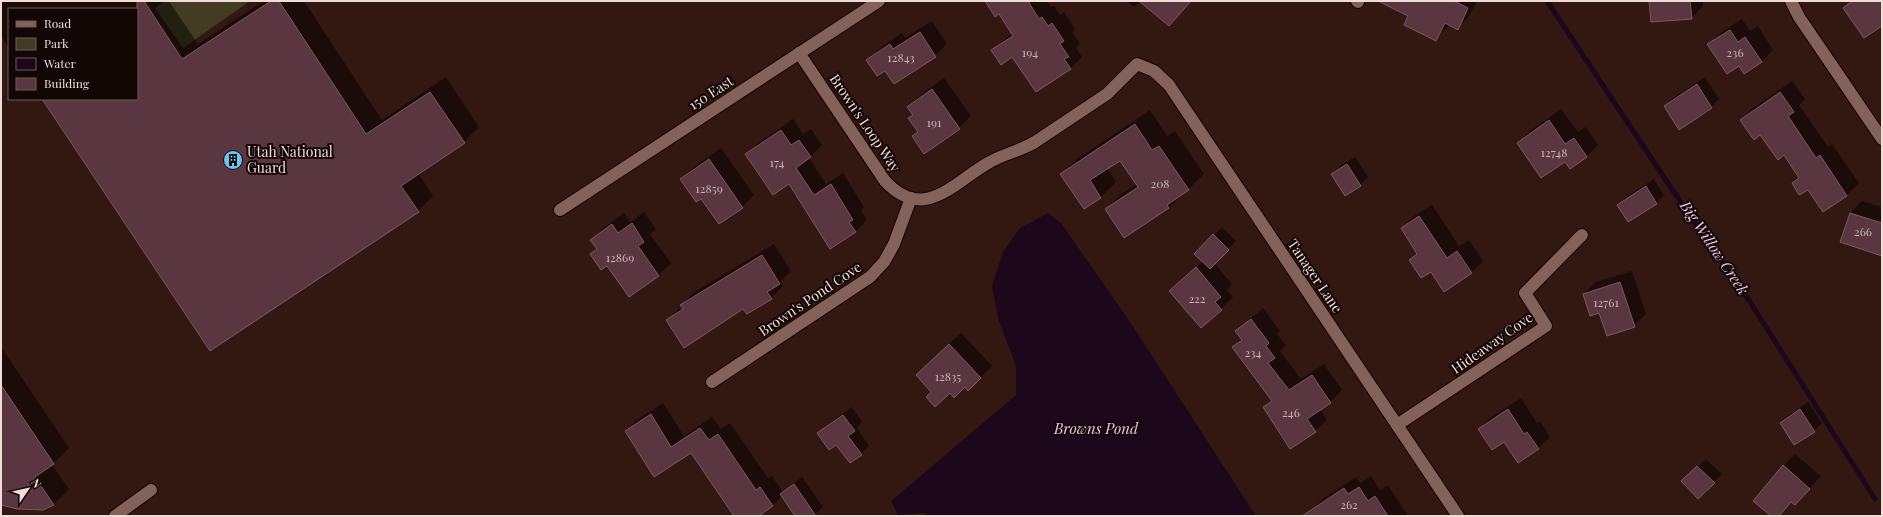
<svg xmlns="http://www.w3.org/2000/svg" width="1883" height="517" font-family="'Playfair Display',serif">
  <rect width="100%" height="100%" fill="#331812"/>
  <!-- green -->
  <path fill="#433c22" d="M165 1H250L183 48 155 8Z"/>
  <!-- water -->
  <path fill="#1d071a" d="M1048 213 1061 223 1130 322 1256 516H926L925 513 898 515 891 501 1016 395V366L998 318 992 286 1003 252 1020 228Z"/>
  <!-- shadow -->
  <g fill="#0007">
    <path d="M1 1H169L198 44 264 1H304L382 120 446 77 479 127 464 142 418 173 433 196 418 211 43 99H137V9H9V48L1 36Z"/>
    <path d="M987 1H1047L1051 7 1054 6 1060 15 1064 12 1075 29 1072 32 1080 44 1076 48 1082 57 1070 69 993 50 1012 33 1000 13Z"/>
    <path d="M1127 1H1140L1134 7Z"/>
    <path d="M1398 1H1477L1469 16 1458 28 1450 24 1436 39 1410 15Z"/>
    <path d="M1650 1H1703V6L1692 18Z"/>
    <path d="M1742 19 1750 31 1758 26 1773 50 1761 62 1739 65 1709 44 1720 33Z"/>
    <path d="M932 21 947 44 935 56 886 69 868 60 880 48 902 33 905 38Z"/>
    <path d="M1705 77 1719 99 1711 107 1665 106 1673 98Z"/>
    <path d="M944 78 971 116 959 128 913 136 918 131 910 118 914 114 909 107 920 95Z"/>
    <path d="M1792 81 1805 99 1799 105 1828 147 1832 144 1859 183 1847 195 1823 211 1808 188 1793 184 1800 177 1784 154 1741 120 1753 108Z"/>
    <path d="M1561 109 1578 132 1586 127 1598 145 1587 156 1570 168 1565 160 1518 143 1530 131Z"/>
    <path d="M1150 110 1167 136 1175 131 1204 174 1169 208 1106 209 1121 194 1137 184 1120 159 1107 168 1116 182 1101 197 1084 208 1062 174 1077 159Z"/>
    <path d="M793 119 803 134 811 129 822 145 809 158 826 184 843 173 864 207 861 210 867 220 855 232 789 182 747 155 758 143Z"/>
    <path d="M721 148 754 195 742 207 702 197 682 179 694 167Z"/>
    <path d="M1355 157 1368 177 1360 185 1332 174 1340 166Z"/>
    <path d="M1654 179 1664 195 1656 203 1618 205 1626 197Z"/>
    <path d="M1862 201 1882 207V255L1841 241 1850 213Z"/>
    <path d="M1432 205 1459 246 1469 240 1483 261 1471 273 1431 271 1410 260 1418 252 1402 228 1414 216Z"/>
    <path d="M644 212 656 229 650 234 671 263 659 275 629 295 607 264 591 254 597 248 592 240 603 228 624 213 630 222Z"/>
    <path d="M1222 227 1236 241 1214 263 1232 284 1227 290 1233 297 1221 309 1170 291 1203 261 1195 253Z"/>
    <path d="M774 244 791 271 780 282 783 286 771 298 744 307 667 320 682 306 681 305 693 293Z"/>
    <path d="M1632 271 1646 314 1634 326 1600 311 1584 294 1596 282Z"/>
    <path d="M1263 308 1280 331 1277 334 1286 345 1280 351 1301 379 1324 364 1342 390 1330 402 1320 409 1327 420 1315 431 1264 407 1272 400 1233 347 1242 339 1236 331Z"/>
    <path d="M961 333 992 366 980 378 965 386 950 392H933L929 363Z"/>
    <path d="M1 347 69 448 52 465 69 489 53 505 1 504Z"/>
    <path d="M1521 398 1537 423 1540 421 1550 437 1538 449 1504 441 1479 429 1491 417Z"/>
    <path d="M1808 402 1822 423 1814 431 1781 423 1789 415Z"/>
    <path d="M663 403 684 436 712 417 721 429 730 423 768 478 772 476 783 492 802 477 823 507 813 516H796L782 496 773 506 758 516H735L691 452 654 475 626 431 638 419Z"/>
    <path d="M852 407 862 422 857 428 869 446 861 454 819 433 827 425Z"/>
    <path d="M1795 454 1821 476 1795 504 1792 501 1778 516H1773L1783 466Z"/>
    <path d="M1706 459 1722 474 1698 498 1682 481Z"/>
    <path d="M1371 476 1380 490 1388 485 1408 516H1316L1312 510 1324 498 1356 477 1360 483Z"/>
  </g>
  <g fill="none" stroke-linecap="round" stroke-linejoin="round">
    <!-- stream -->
    <path stroke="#1d071a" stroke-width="5" d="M1547 1 1667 182 1750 302 1875 499"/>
  </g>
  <!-- building -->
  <g fill="#5a3740" stroke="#7a5961">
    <path d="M137 1H144L182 59 271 1H279L366 134 430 92 465 143 401 186 419 212 210 351 42 99H137Z"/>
    <path d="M985 1H1028L1039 19 1042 17 1048 26 1052 23 1064 41 1060 44 1069 57 1064 59 1071 69 1036 92 1012 57 1001 65 991 50 1013 36 999 14 995 17Z"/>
    <path d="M1139 1H1191L1169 26Z"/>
    <path d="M1378 1H1454L1468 8 1458 30 1445 23 1436 41 1404 25 1408 16Z"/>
    <path d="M1649 1H1690L1692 19 1651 22Z"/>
    <path d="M1852 1H1882V26L1864 38 1843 8Z"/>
    <path d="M1730 30 1738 42 1745 37 1762 62 1744 74 1739 66 1727 74 1707 44Z"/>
    <path d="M920 32 936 57 894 84 885 71 877 76 866 60 890 44 893 49Z"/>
    <path d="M1697 84 1712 108 1679 130 1664 106Z"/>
    <path d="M932 89 960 129 924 154 912 136 918 132 908 118 913 115 907 107Z"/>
    <path d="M1780 92 1794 112 1788 116 1816 158 1820 155 1847 196 1823 212 1808 190 1799 195 1792 183 1799 178 1784 155 1778 160 1760 135 1754 140 1740 120Z"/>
    <path d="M1549 120 1565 144 1574 138 1587 157 1570 169 1565 162 1541 178 1517 143Z"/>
    <path d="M1135 124 1152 150 1159 146 1189 190 1167 205 1169 208 1124 238 1105 209 1138 187 1120 161 1090 180 1101 198 1084 209 1060 174Z"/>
    <path d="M781 130 791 145 799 140 811 157 796 168 814 195 831 184 853 220 849 222 856 232 830 249 789 184 773 195 745 154Z"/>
    <path d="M709 159 743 208 719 224 701 199 696 202 680 179Z"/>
    <path d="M1347 164 1361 186 1345 196 1331 174Z"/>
    <path d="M1646 186 1657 204 1628 222 1617 205Z"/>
    <path d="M1850 213 1882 223V256L1840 242Z"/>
    <path d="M1419 216 1447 258 1457 251 1472 273 1444 292 1431 272 1421 278 1409 260 1417 254 1401 228Z"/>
    <path d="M632 223 644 242 638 246 659 276 629 297 607 266 601 270 590 254 597 249 590 240 612 224 618 233Z"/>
    <path d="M1213 234 1229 250 1210 269 1194 254Z"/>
    <path d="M762 255 780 284 767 292 772 299 747 314 743 309 684 348 666 320 683 309 680 305Z"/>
    <path d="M1196 267 1221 297 1215 302 1222 310 1201 328 1169 291Z"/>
    <path d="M1620 282 1635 327 1607 336 1599 313 1590 316 1583 294Z"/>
    <path d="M1251 319 1269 343 1266 346 1275 358 1268 363 1289 390 1312 375 1331 403 1307 419 1316 432 1290 449 1263 407 1272 401 1232 347 1242 340 1235 331Z"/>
    <path d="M949 344 981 378 968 391 965 387 954 398 950 393 935 407 926 397 931 392 916 375Z"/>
    <path d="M1 385 54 464 35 477 54 505 43 510 17 509 1 505Z"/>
    <path d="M1508 409 1524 434 1527 432 1539 449 1518 463 1504 442 1492 450 1478 429Z"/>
    <path d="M1800 409 1815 432 1794 445 1780 423Z"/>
    <path d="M651 414 671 447 700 428 709 440 718 434 756 490 760 487 773 506 759 516H734L691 453 654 477 625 431Z"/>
    <path d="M843 415 855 431 848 436 862 455 850 463 836 445 829 450 817 433Z"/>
    <path d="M1783 465 1810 489 1795 505 1791 502 1779 516H1771L1753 501Z"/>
    <path d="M1697 466 1715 483 1698 499 1681 481Z"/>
    <path d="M794 484 816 516H795L780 494Z"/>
    <path d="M1359 487 1368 501 1375 496 1388 516H1302L1344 488 1348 494Z"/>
  </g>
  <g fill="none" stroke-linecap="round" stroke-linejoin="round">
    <!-- street casing -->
    <g stroke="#190301" stroke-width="14">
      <g id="street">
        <path d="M1357 1 1358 2"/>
        <path d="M1791 1 1799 17 1882 139"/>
        <path d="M799 53 885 181C924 223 953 183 988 163 1003 154 1020 151 1035 142L1107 94 1137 64 1154 71 1169 85 1458 516"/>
        <path d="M560 210 879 1"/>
        <path d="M712 382 870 277 884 262 894 244 911 198"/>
        <path d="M1397 425 1546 326 1525 293 1582 235"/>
        <path d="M115 516 151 490"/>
      </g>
    </g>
    <!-- street -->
    <use href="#street" stroke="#826259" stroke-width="12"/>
  </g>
  <!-- icons -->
  <defs>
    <g id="building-disc" transform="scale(1)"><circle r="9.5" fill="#72c1f5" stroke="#130705"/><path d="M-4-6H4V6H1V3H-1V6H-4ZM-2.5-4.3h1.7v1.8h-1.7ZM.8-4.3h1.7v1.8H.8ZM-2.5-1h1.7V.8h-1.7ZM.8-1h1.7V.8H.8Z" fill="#111"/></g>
  </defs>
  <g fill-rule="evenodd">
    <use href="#building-disc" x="233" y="160"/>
  </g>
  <g text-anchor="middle" stroke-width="4" stroke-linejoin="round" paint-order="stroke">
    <!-- number labels -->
    <g font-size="12" fill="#cab4b2">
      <text x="1030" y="57">194</text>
      <text x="1735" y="57">236</text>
      <text x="901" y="62">12843</text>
      <text x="934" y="127">191</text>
      <text x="1554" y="157">12748</text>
      <text x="777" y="167">174</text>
      <text x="1160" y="188">208</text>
      <text x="709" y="193">12859</text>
      <text x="1863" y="236">266</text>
      <text x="620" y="262">12869</text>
      <text x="1197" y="303">222</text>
      <text x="1606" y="307">12761</text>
      <text x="1253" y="357">234</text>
      <text x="948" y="381">12835</text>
      <text x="1291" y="417">246</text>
      <text x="1349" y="509">262</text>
    </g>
    <!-- street labels -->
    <g font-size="14" fill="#f0ddd8" stroke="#130705">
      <text transform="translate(711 93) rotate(-33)" y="5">150 East</text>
      <text transform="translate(865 123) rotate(56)" y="5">Brown's Loop Way</text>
      <text transform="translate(1315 276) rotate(56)" y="5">Tanager Lane</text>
      <text transform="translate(810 299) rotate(-34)" y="5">Brown's Pond Cove</text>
      <text transform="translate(1492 343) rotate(-35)" y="5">Hideaway Cove</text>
    </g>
    <!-- poi labels -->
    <g font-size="14" fill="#f0ddd8" stroke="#130705" text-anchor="start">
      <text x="247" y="157">Utah National<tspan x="247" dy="16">Guard</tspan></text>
    </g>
    <!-- water labels -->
    <g font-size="15" font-style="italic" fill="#f5c1ec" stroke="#130705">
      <text transform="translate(1714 248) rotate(56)" y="5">Big Willow Creek</text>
      <text x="1096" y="434">Browns Pond</text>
    </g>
  </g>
  <!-- border -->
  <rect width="1883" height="517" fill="none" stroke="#f0ddd8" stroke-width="4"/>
  <!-- legend -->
  <rect x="8" y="8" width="130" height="92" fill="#130705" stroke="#6b5d59"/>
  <rect x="16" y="21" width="20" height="6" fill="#826259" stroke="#6b5d59"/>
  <text x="44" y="28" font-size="12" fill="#f0ddd8">Road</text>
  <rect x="16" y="38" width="20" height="12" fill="#433c22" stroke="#6b5d59"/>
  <text x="44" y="48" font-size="12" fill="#f0ddd8">Park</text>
  <rect x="16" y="58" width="20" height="12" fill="#1d071a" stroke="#6b5d59"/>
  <text x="44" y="68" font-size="12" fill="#f0ddd8">Water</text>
  <rect x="16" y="78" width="20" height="12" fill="#5a3740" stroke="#6b5d59"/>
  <text x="44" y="88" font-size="12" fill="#f0ddd8">Building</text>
  <!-- north arrow -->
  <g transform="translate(28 489) rotate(56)" stroke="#130705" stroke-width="3" paint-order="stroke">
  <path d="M0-3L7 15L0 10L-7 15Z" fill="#f0ddd8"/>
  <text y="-6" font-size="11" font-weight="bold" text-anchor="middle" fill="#f0ddd8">N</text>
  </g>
</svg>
